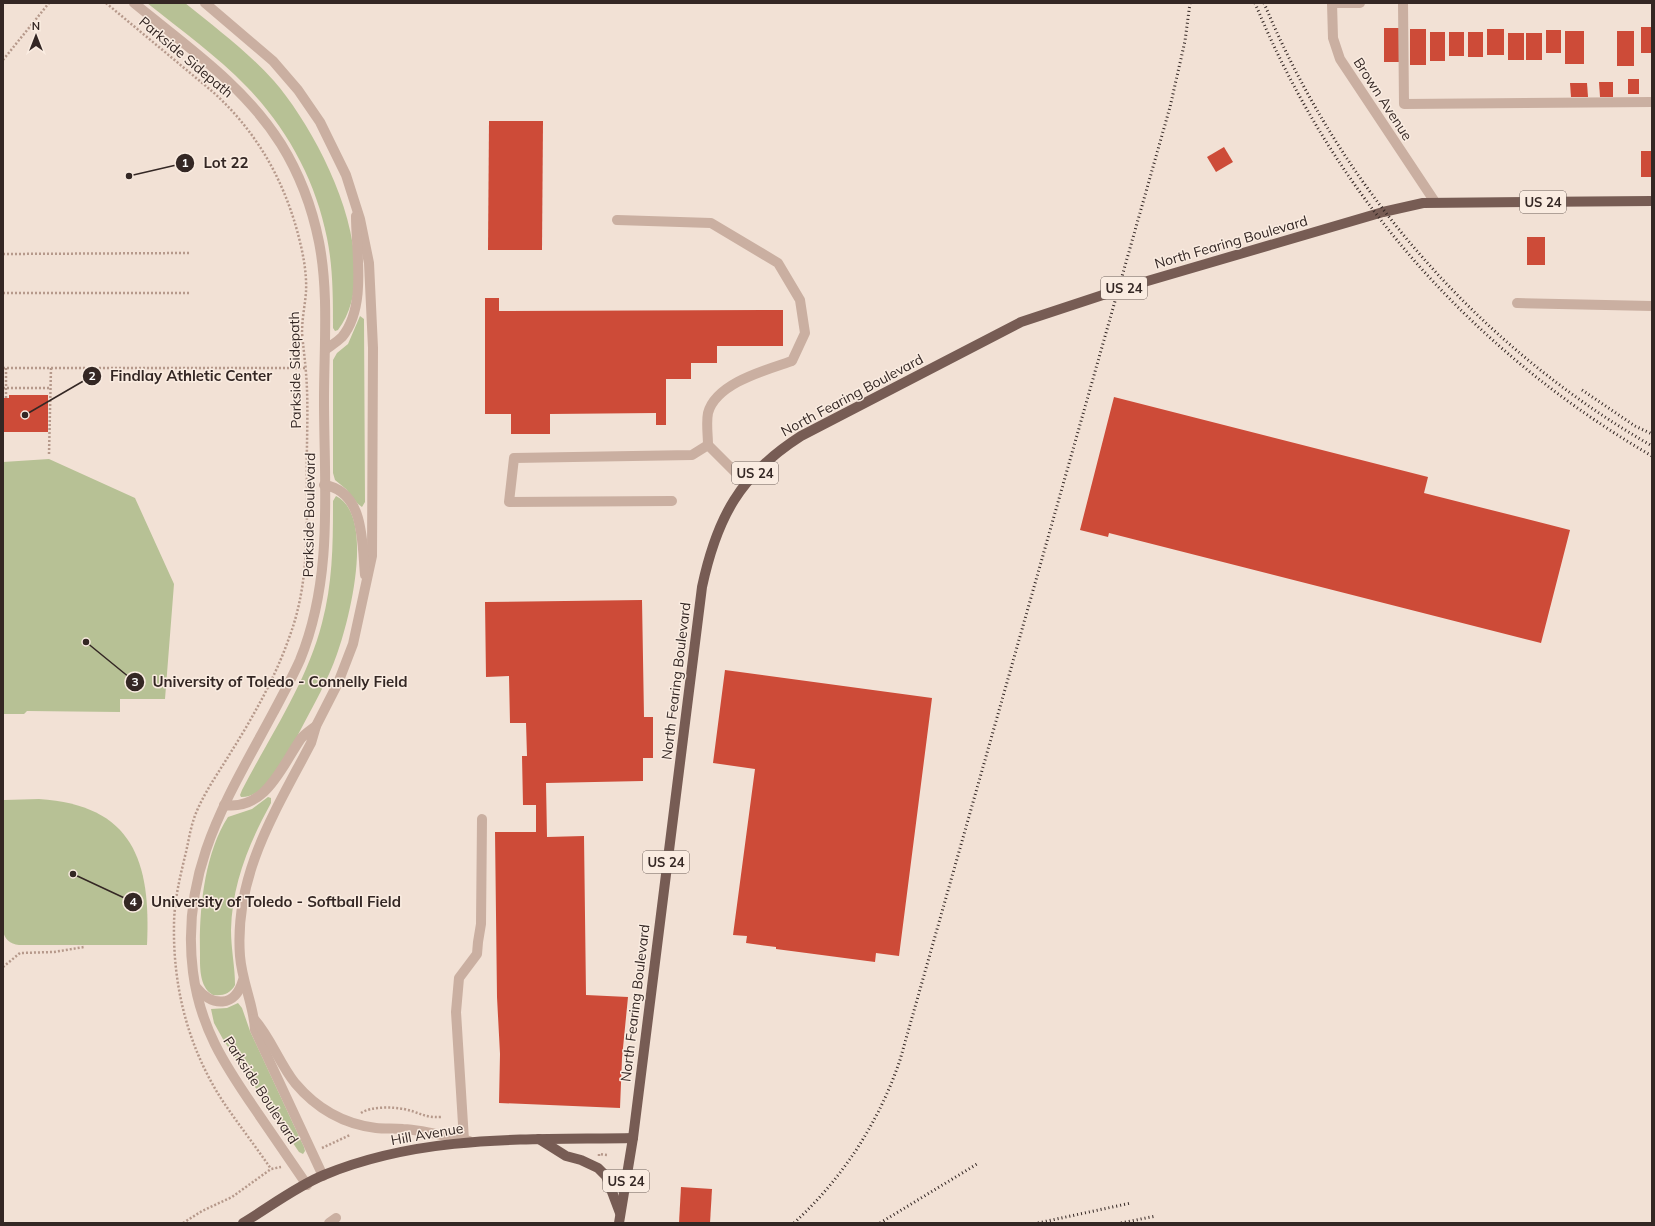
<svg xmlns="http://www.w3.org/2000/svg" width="1655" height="1226" font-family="Mulish,sans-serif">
  <rect width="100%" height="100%" fill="#f2e1d5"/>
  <!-- green -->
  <g fill="#b7c195">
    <path d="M147 3H185C216 28 248 52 274 81 320 134 387 264 338 330L335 331 333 328C333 298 333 267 327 238 316 181 287 128 247 87 217 56 181 30 147 3Z"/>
    <path d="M360 316 364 319 365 502 362 507 358 504 346 489 335 480 333 473V360L337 353 348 344Z"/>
    <path d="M49 459 135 498 174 584 165 699H120V712L27 711 24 714H3V462Z"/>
    <path d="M336 496C376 516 349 621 337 654 328 680 314 704 301 729 291 748 269 798 241 797L240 795 242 790C270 736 307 682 322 623 333 582 333 542 333 501Z"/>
    <path d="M268 797 271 798V803C249 843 232 884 231 930 231 949 235 967 235 985 230 994 223 996 213 995 199 987 200 967 200 953 199 911 204 854 228 817L252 809Z"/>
    <path d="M39 799C133 805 151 861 147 945H19C10 944 4 939 3 930L4 800Z"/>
    <path d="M238 1003 242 1008 250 1031 304 1147 305 1151 303 1154 299 1152 224 1041 214 1023 211 1009 227 1008Z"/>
  </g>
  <!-- building -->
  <g fill="#cd4b38">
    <rect x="1641" y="27" width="11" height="26"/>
    <rect x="1384" y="28" width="16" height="34"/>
    <rect x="1410" y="29" width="16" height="36"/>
    <rect x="1487" y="29" width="17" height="26"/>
    <rect x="1546" y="30" width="15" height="23"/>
    <rect x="1565" y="31" width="19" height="33"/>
    <rect x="1617" y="31" width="17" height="35"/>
    <rect x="1430" y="32" width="15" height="29"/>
    <rect x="1449" y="32" width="15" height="24"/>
    <rect x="1468" y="32" width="15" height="25"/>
    <rect x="1508" y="33" width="16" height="27"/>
    <rect x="1526" y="33" width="16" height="27"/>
    <rect x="1628" y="79" width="11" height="15"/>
    <path d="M1599 82H1613V97H1600Z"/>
    <path d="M1570 83H1587L1588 97H1571Z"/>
    <path d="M489 121H543L542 250H488Z"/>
    <path d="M1224 147 1233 162 1216 172 1207 157Z"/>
    <rect x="1641" y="151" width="11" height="26"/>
    <rect x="1527" y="237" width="18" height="28"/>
    <path d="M485 298H499V311L783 310V346H717V363H691V379H666V425H656V413L550 414V434H511V414H485Z"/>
    <path d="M9 395H48V432H3V398H9Z"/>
    <path d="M1114 397 1428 477 1424 493 1570 530 1541 643 1109 533 1108 537 1080 530Z"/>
    <path d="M642 600 644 717H653V758H643V781L546 783 547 837 584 836 586 995 628 997 622 1058 620 1108 499 1103 500 1054 497 997 495 832H536V805H523L522 756H527L526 723H510L509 676 486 677 485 602Z"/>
    <path d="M725 670 932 698 899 956 876 953 875 962 776 949V947L746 943 747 936 733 935 755 769 713 763Z"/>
    <path d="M681 1187 712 1189 710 1223H679Z"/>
  </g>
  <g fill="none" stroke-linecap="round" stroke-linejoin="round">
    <!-- path -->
    <g stroke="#b6998b" stroke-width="2.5" stroke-dasharray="2 2" stroke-linecap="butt">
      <path d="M106 3 213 92C256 131 283 178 298 234 303 253 307 273 306 292 305 305 302 319 302 332 303 346 305 359 306 373 309 409 306 447 307 483 307 536 308 588 289 638 275 678 253 717 231 752 219 772 205 791 196 813 191 825 189 839 186 852 180 877 174 901 174 926 173 989 189 1050 224 1103 239 1125 256 1147 271 1169"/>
      <path d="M3 60 49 3"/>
      <path d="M3 254 190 253"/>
      <path d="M3 293H190"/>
      <path d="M3 368H305"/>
      <path d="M6 368V398"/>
      <path d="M3 388H51"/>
      <path d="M49 454 51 368"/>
      <path d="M3 967 20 953 54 952 84 947"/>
      <path d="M361 1113C371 1106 393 1107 404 1109 419 1112 424 1118 441 1117"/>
      <path d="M322 1148 350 1135"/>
      <path d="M599 1156V1154L607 1155"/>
      <path d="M183 1223 202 1211 232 1197 271 1169 281 1167"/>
    </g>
    <!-- minor -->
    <g stroke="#caafa1" stroke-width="10">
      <path d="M134 3C186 46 244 85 281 144 299 173 312 207 319 242 329 293 324 347 324 400 324 487 334 577 300 660 292 678 282 696 273 713 227 799 180 870 193 972 200 1027 224 1064 255 1109 272 1134 289 1159 307 1185"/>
      <path d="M205 3 273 61 298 90 320 122 346 175 360 219 369 263 373 348 372 556 353 644 338 683 316 726 311 743C275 812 234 875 240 956 242 982 254 1006 255 1030L323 1176"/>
      <path d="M1332 3 1333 38 1340 59 1435 202"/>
      <path d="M1332 3H1360"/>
      <path d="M1403 3 1404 104 1652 102"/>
      <path d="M617 220 711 223 778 263 800 300 805 333 792 361C766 370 716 383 708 413 706 423 708 435 708 445L746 483"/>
      <path d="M1517 303 1652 306"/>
      <path d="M325 350C330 346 337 342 342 337 367 307 356 252 356 216"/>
      <path d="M324 485C365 491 362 544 365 575"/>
      <path d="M672 501 509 502 514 458 692 455 708 445"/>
      <path d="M224 805C265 811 281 768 300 740 303 735 311 730 316 726"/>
      <path d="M196 987C212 1007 235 1008 243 980"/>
      <path d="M254 1019C271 1038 279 1063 295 1083 316 1108 343 1124 376 1128 385 1129 394 1128 403 1129 425 1130 448 1137 469 1141"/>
      <path d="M464 1140 456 1012 459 978 477 954 478 942 481 924 482 819"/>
      <path d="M329 1223 336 1218"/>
    </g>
    <!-- major -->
    <g stroke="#775c54" stroke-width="10">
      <path d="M539 1139 566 1156 581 1160 598 1168 606 1176 620 1213"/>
      <path d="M243 1223C268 1208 297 1186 324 1175 423 1134 528 1140 633 1138"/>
      <path d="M619 1223 633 1138 702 587C717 517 740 475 801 436L1021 322 1127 287 1383 212 1423 203 1652 201"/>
    </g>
    <!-- rail -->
    <g stroke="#342724" stroke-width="3" stroke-dasharray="1 3" stroke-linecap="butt">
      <path d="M1255 3C1334 195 1473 352 1652 456"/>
      <path d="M1264 3C1341 188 1478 346 1652 446"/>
      <path d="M1582 390 1635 426 1652 434"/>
      <path d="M794 1223C843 1178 879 1122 900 1060L1170 107 1185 41 1190 3"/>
      <path d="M880 1223 977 1164"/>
      <path d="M1038 1223 1131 1203"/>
      <path d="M1121 1223 1156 1216"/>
    </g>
  </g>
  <g text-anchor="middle" stroke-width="3" stroke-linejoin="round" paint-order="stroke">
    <!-- shield labels -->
    <g fill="#faece1" stroke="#6f625d" stroke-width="1">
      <rect x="1520" y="191" width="46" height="22" rx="3"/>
      <rect x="1101" y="277" width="46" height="22" rx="3"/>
      <rect x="732" y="462" width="46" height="22" rx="3"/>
      <rect x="643" y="851" width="46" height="22" rx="3"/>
      <rect x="603" y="1170" width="46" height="22" rx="3"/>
    </g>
    <g font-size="13" font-weight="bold" fill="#342724">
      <text x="1543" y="207">US 24</text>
      <text x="1124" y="293">US 24</text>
      <text x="755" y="478">US 24</text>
      <text x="666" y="867">US 24</text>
      <text x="626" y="1186">US 24</text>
    </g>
    <!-- street labels -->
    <g font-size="14" fill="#342724" stroke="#faece1">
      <text transform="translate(186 57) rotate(40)" y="5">Parkside Sidepath</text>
      <text transform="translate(1383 99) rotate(57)" y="5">Brown Avenue</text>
      <text transform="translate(1231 242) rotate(-16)" y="5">North Fearing Boulevard</text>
      <text transform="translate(295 370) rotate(-91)" y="5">Parkside Sidepath</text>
      <text transform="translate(852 395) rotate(-28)" y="5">North Fearing Boulevard</text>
      <text transform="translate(309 515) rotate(-89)" y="5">Parkside Boulevard</text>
      <text transform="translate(676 681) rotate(-83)" y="5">North Fearing Boulevard</text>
      <text transform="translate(635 1003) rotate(-83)" y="5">North Fearing Boulevard</text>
      <text transform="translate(261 1090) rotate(57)" y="5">Parkside Boulevard</text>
      <text transform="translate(427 1134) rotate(-10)" y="5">Hill Avenue</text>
    </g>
  </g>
  <!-- callouts -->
  <path fill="none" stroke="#342724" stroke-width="1.5" d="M129 176L185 163M25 415L92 376M86 642L135 682M73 874L133 902"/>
  <g fill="#342724" stroke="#faece1" stroke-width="1.5">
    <circle cx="129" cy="176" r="4"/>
    <circle cx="25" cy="415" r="4"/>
    <circle cx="86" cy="642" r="4"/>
    <circle cx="73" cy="874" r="4"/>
    <circle cx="185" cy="163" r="10"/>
    <circle cx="92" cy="376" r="10"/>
    <circle cx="135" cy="682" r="10"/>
    <circle cx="133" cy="902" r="10"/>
  </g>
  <g font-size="12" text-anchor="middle" font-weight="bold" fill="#fff">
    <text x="185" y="167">1</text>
    <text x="92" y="380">2</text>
    <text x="135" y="686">3</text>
    <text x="133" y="906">4</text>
  </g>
  <g font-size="15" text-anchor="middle" font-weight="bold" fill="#342724" stroke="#faece1" stroke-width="3" stroke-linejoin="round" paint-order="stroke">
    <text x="226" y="168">Lot 22</text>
    <text x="191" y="381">Findlay Athletic Center</text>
    <text x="280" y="687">University of Toledo - Connelly Field</text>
    <text x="276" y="907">University of Toledo - Softball Field</text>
  </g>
  <!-- border -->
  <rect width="1655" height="1226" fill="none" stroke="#342724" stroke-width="8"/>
  <!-- north arrow -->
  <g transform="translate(36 36)" stroke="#faece1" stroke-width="3" paint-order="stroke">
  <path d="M0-3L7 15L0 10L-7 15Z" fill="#342724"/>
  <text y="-6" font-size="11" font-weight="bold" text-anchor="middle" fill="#342724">N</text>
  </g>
</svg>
